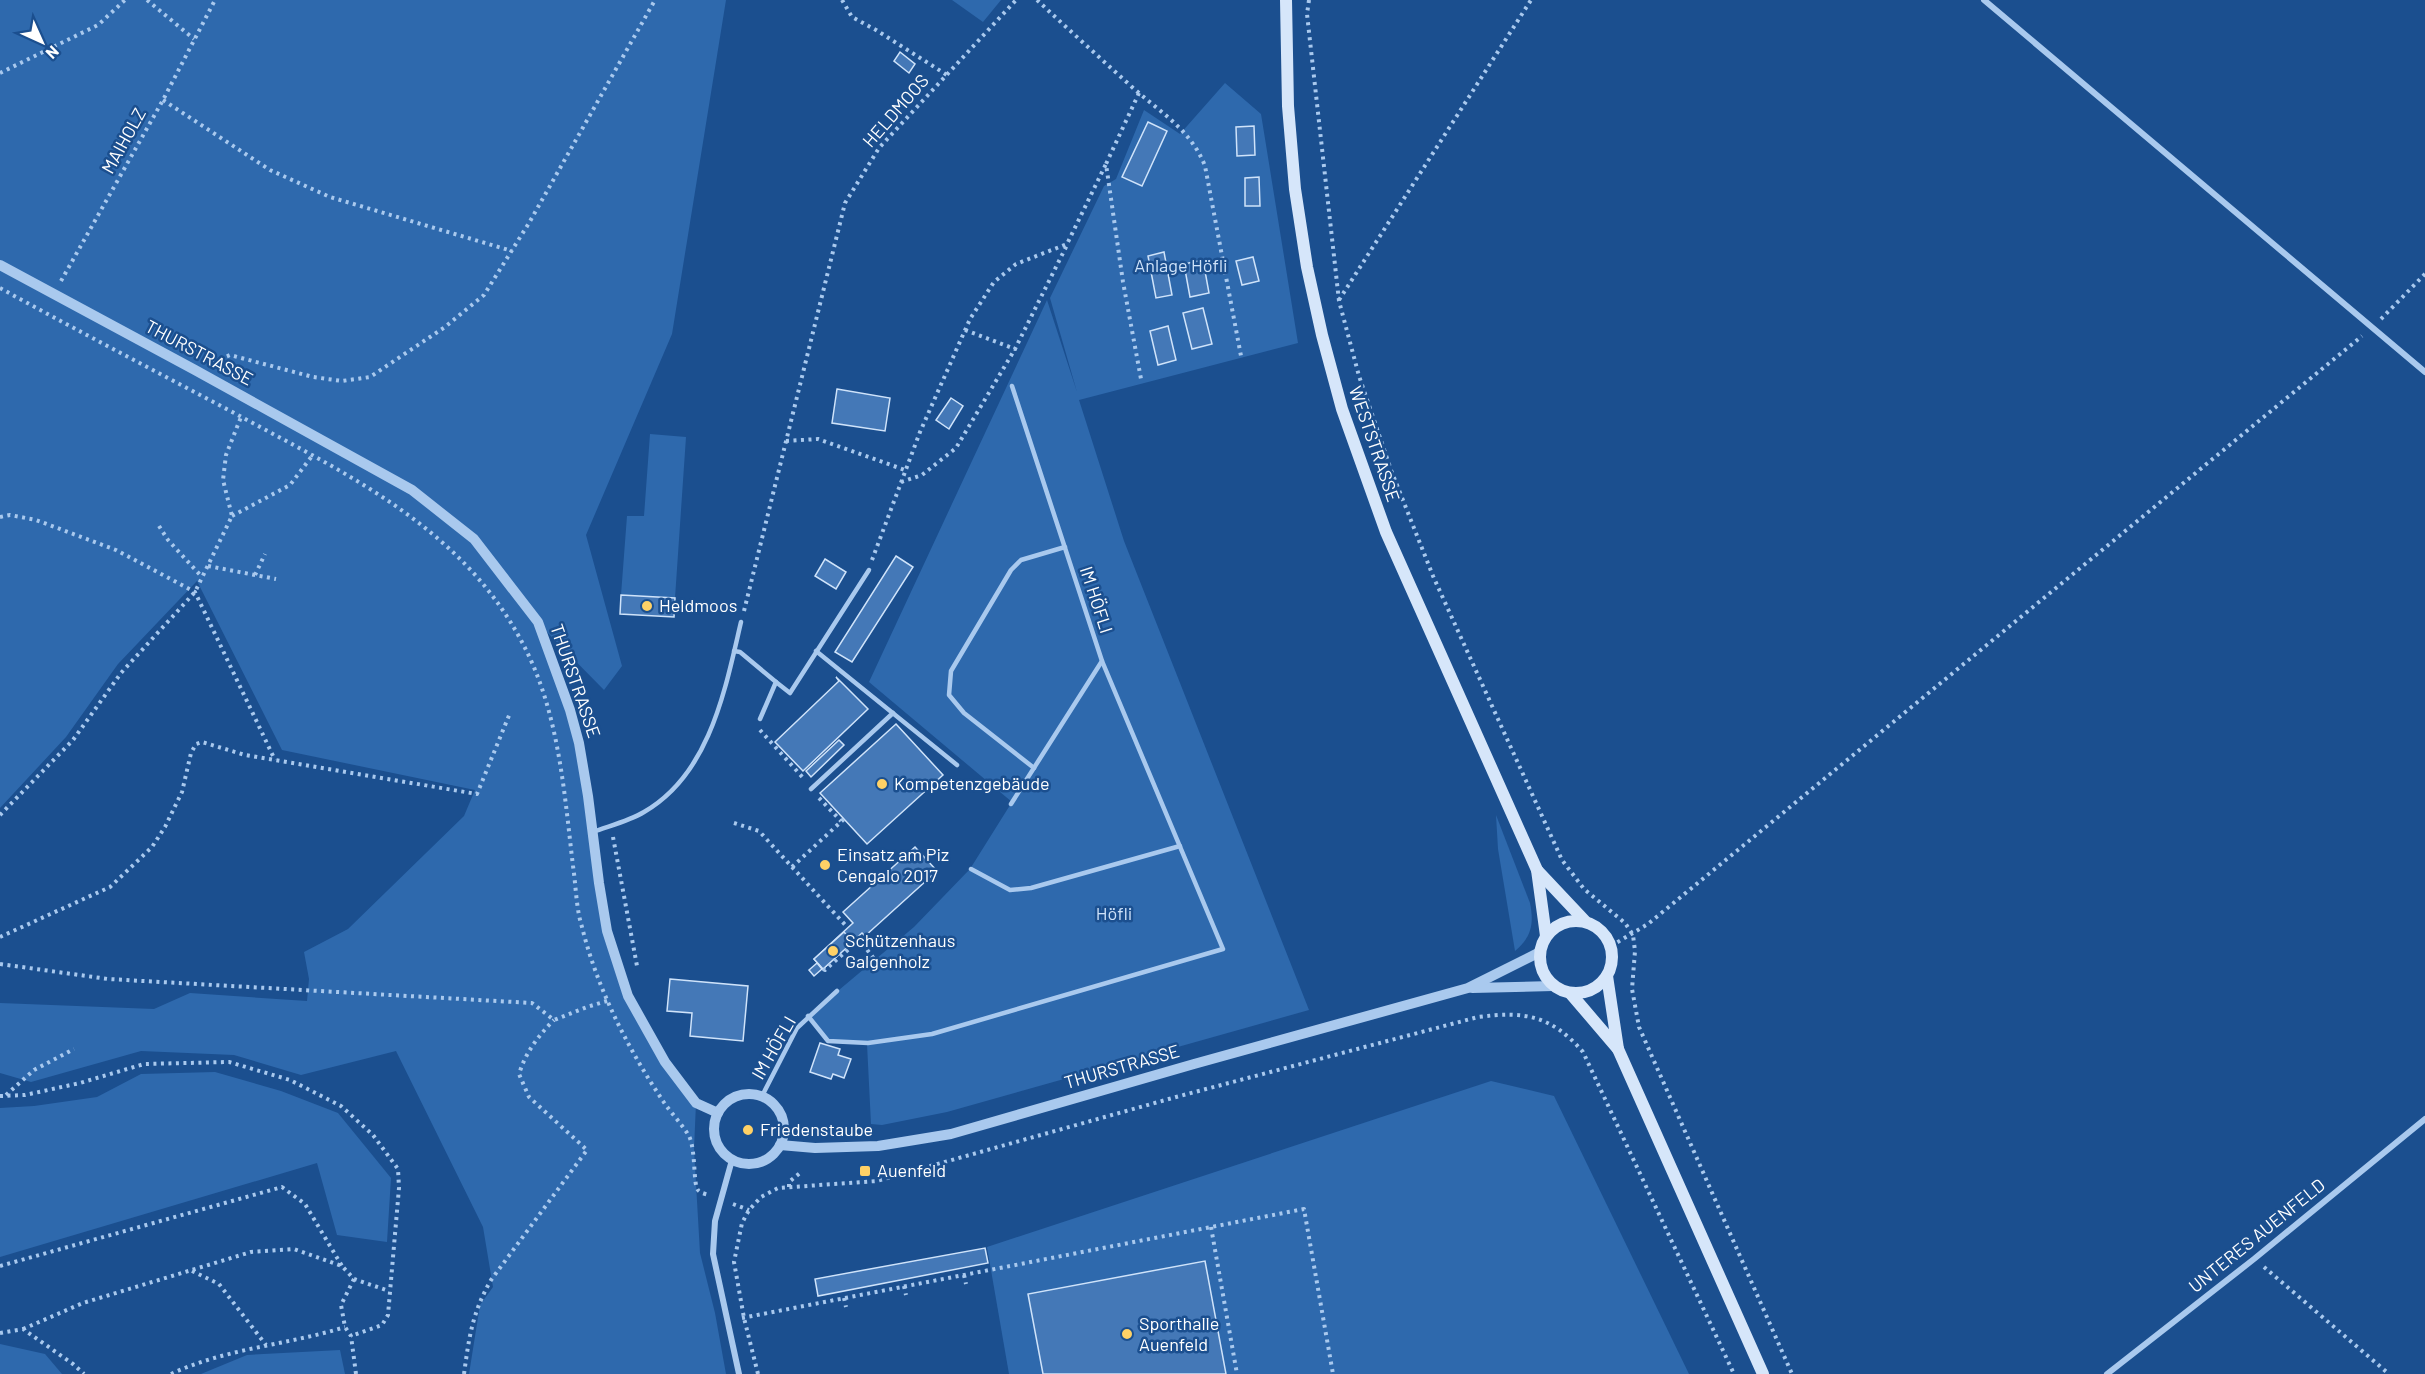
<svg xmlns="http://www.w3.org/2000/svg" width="2425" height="1374" font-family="Barlow,sans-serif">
  <rect width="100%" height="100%" fill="#1b4f8f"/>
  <!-- green -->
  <g fill="#2e69ad">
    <path d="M0 0H726L672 334 586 535 622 666 604 690 539 624 570 709 607 931 628 996 696 1103 694 1149 700 1253 715 1313 726 1374H469L480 1305 493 1287 483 1227 396 1051 301 1075 234 1055 141 1051 31 1082 0 1073V1003L154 1009 190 993 307 1001 309 979 304 952 348 929 464 816 475 790 282 750 197 581 118 664 66 737 0 808Z"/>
    <path d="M952 0H1001L983 22Z"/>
    <path d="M1225 83 1261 114 1298 343 1079 400 1124 541 1309 1010 947 1112 882 1125 871 1124 867 1044 828 1041 808 1016 914 927 970 869 1012 802 869 682 1047 300 1077 392 1050 298 1104 186 1116 179 1144 110 1180 134Z"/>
    <path d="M650 434 686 437 675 598 621 595 627 516H644Z"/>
    <path d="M1496 815 1530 903C1534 923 1532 937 1515 951L1498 849Z"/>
    <path d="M215 1072 281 1091 338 1113 391 1178 387 1242 337 1235 317 1163 0 1257V1108L34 1106 97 1097 141 1074Z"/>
    <path d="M1491 1081 1554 1096 1689 1374H1009L987 1247Z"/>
    <path d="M0 1344 45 1354 62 1374H0Z"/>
    <path d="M340 1350 345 1374H201L247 1355Z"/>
  </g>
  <!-- building -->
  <g fill="#4478b7" stroke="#cfe3fa" stroke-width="1.5">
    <path d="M900 52 915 64 909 73 894 61Z"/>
    <path d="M1148 122 1167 131 1142 186 1122 177Z"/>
    <path d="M1254 126 1255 155 1237 156 1236 127Z"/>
    <path d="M1259 177 1260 206H1245V178Z"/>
    <path d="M1164 252 1172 295 1156 298 1148 256Z"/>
    <path d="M1253 257 1259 281 1242 285 1236 261Z"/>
    <path d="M1203 260 1209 293 1190 297 1184 264Z"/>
    <path d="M1203 308 1212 344 1192 349 1183 313Z"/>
    <path d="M1168 326 1176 360 1158 365 1150 331Z"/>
    <path d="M837 389 890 398 885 431 832 423Z"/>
    <path d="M951 398 963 406 949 429 936 420Z"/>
    <path d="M896 556 913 567 852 662 835 652Z"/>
    <path d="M825 559 846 572 836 589 815 576Z"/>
    <path d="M621 595 675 598 674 617 620 614Z"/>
    <path d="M836 677 868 709 803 771 775 742 839 681Z"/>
    <path d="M896 724 943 775 867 844 820 793Z"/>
    <path d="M839 740 844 745 811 777 806 771Z"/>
    <path d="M915 847 937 871 865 936 862 933 823 969 814 959 853 923 843 912Z"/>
    <path d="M844 932 853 942 823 969 814 959Z"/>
    <path d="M817 963 822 969 814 976 809 970Z"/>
    <path d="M670 979 748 986 743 1041 690 1036 692 1013 667 1011Z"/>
    <path d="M820 1043 840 1049 838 1055 851 1059 844 1078 833 1074 831 1079 810 1072Z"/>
    <path d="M985 1248 988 1263 818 1296 815 1279Z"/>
    <path d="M1205 1261 1226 1374H1043L1028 1294Z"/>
  </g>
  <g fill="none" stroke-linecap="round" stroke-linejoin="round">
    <!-- path -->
    <g stroke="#a9c9ee" stroke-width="4" stroke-dasharray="3 4.5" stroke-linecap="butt">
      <path d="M147 0 194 39"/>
      <path d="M842 0 852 17 876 30 947 75"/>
      <path d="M1037 0C1068 29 1100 58 1132 87 1160 112 1191 130 1205 166L1241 356"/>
      <path d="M1309 0 1307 14 1339 301 1359 376 1391 470 1433 576 1562 860 1584 889 1625 923 1633 935 1635 951 1632 989 1639 1027 1792 1374"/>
      <path d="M0 73 98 25 125 0"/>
      <path d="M1139 93 1106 164 1123 282 1141 379"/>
      <path d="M163 100 270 170 330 197 512 251"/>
      <path d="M61 281 163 100 215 0"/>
      <path d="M0 288C78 331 157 372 236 414 354 478 476 534 533 665 560 728 565 799 573 866 576 886 576 908 582 927 597 988 628 1049 663 1101 671 1113 682 1124 689 1136 696 1150 693 1185 698 1190 700 1193 706 1194 709 1195"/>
      <path d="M1339 300 1531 0"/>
      <path d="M2381 319 2425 274"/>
      <path d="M965 330 1015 349 1067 245"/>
      <path d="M213 362 230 355 313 377 342 381 370 377 445 327 484 295 529 223 655 0"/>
      <path d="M786 441 818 439 905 470"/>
      <path d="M901 482 922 475 956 448 1015 349"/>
      <path d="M232 516 290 485 312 456"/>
      <path d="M0 517 10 515 36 520 116 550 195 592 275 760"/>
      <path d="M159 526 168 540 202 577"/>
      <path d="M872 560 920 432 970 319 994 282 1016 264 1067 244 1106 164"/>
      <path d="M208 566 276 579"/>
      <path d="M255 575 265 554"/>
      <path d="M744 611 845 203 879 148 1016 0"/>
      <path d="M760 730 805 780"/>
      <path d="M819 798 841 821"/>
      <path d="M0 815 73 740 121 673 195 592 232 516 223 480 226 455 241 417"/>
      <path d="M734 823 759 831 848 928"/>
      <path d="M613 837 637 966"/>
      <path d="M792 867 844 819"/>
      <path d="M0 937 110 887 128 870 152 847 165 827 182 792 191 753 196 744 202 742 245 755 477 794 510 713"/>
      <path d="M858 938 875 960"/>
      <path d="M1611 946 1648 924 2362 336"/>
      <path d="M0 964 108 979 532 1003 554 1020 587 1007 610 1000"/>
      <path d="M823 969 825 970 859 940"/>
      <path d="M6 1095 34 1070 74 1049"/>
      <path d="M0 1096 25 1095 80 1083 144 1064 229 1062 290 1080 341 1106 373 1135 398 1169 399 1188 388 1315 382 1325 351 1336"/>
      <path d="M789 1187V1182L800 1173"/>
      <path d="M733 1204 749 1210"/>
      <path d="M1211 1227 1237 1374"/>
      <path d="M0 1266 282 1187 305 1204 342 1266"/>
      <path d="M2264 1267 2389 1374"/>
      <path d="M192 1271 219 1284 266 1345"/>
      <path d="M964 1275 966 1284"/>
      <path d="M354 1279 341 1305 345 1327 351 1336 356 1374"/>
      <path d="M904 1286 906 1295"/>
      <path d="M844 1298 846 1307"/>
      <path d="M742 1318 1304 1209 1333 1374"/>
      <path d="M23 1329 83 1303 251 1252 294 1249 342 1266 354 1279 389 1291"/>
      <path d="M0 1333 23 1329 73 1364 84 1374"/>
      <path d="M171 1374C226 1348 288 1345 345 1327"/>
      <path d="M464 1374C469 1338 472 1313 491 1280L587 1150 529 1097 519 1074C526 1052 538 1036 554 1020"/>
      <path d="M758 1374 744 1318 734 1262 742 1223 749 1210 761 1197 778 1188 877 1181 1176 1097 1478 1017C1524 1011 1551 1015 1583 1052L1734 1374"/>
    </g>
    <!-- service -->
    <g stroke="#a9c9ee" stroke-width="4.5">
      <path d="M734 651 740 652 776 682 760 719"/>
      <path d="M816 651 957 765"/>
      <path d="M776 682 790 693 869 570"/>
      <path d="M1034 768 964 713 949 695 951 671 1011 570 1021 560 1065 547"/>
      <path d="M811 789 893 713"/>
      <path d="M1011 804 1102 661 1012 386"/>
      <path d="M593 832C609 826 629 821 644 812 710 774 725 690 741 622"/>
      <path d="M971 869 1010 890 1031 888 1180 846"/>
      <path d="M808 1016 828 1041 868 1043 932 1034 1223 949 1102 661"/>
      <path d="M762 1096 797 1028 837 991"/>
    </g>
    <!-- minor -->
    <g stroke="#a9c9ee" stroke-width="6">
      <path d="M1984 0 2425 372"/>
      <path d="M732 1160 715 1221 713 1254 739 1374"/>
      <path d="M2107 1374 2254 1259 2425 1119"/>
    </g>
    <!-- tertiary -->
    <g stroke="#a9c9ee" stroke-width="10">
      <path d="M0 265 195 370 412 490 474 539 538 622 570 710 579 743 588 796 599 883 607 931 628 996 665 1062 696 1103 718 1113"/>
      <path d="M1472 988 1553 986"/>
      <circle cx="749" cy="1129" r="35"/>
      <path d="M780 1145 815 1148 878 1146 951 1134 1194 1064 1468 988 1540 952"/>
    </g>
    <!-- secondary -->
    <g stroke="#d6e6fa" stroke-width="12">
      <path d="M1286 0 1288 106 1295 189 1307 267 1322 335 1342 409 1386 532 1537 870 1546 936"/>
      <path d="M1537 870 1585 921"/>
      <circle cx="1576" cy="957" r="36"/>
      <path d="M1607 976 1618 1049 1763 1374"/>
      <path d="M1571 994 1618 1049"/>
    </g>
  </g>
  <!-- markers -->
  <g fill="#ffd166" stroke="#1b4f8f" stroke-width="2">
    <circle cx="647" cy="606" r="6"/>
    <circle cx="882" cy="784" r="6"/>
    <circle cx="825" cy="865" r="6"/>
    <circle cx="833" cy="951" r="6"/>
    <circle cx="748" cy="1130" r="6"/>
    <rect x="859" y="1165" width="12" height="12" rx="3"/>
    <circle cx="1127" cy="1334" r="6"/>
  </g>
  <g text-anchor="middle" stroke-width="5" stroke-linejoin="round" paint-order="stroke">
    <!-- street labels -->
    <g font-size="18" fill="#fff" stroke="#1b4f8f">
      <text transform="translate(896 111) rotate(-49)" y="6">HELDMOOS</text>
      <text transform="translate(124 141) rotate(-61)" y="6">MAIHOLZ</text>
      <text transform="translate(199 353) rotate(28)" y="6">THURSTRASSE</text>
      <text transform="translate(1374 444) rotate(71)" y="6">WESTSTRASSE</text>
      <text transform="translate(1096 600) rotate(72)" y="6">IM HÖFLI</text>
      <text transform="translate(575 681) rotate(71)" y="6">THURSTRASSE</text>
      <text transform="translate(774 1048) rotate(-60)" y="6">IM HÖFLI</text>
      <text transform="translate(1122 1067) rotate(-16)" y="6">THURSTRASSE</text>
      <text transform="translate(2257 1236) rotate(-39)" y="6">UNTERES AUENFELD</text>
    </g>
    <!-- park labels -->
    <g font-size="18" fill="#cfe3fa" stroke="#1b4f8f">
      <text x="1181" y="272">Anlage Höfli</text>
      <text x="1114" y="920">Höfli</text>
    </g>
    <!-- poi labels -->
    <g font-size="18" fill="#fff" stroke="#1b4f8f" text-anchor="start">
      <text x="659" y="612">Heldmoos</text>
      <text x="894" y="790">Kompetenzgebäude</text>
      <text x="837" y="861">Einsatz am Piz<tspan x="837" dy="21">Cengalo 2017</tspan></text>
      <text x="845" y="947">Schützenhaus<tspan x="845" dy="21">Galgenholz</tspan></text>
      <text x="760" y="1136">Friedenstaube</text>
      <text x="877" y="1177">Auenfeld</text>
      <text x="1139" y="1330">Sporthalle<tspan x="1139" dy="21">Auenfeld</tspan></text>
    </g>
  </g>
  <!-- north arrow -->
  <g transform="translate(42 42) rotate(135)" stroke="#1b4f8f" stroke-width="4.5" paint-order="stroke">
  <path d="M0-4.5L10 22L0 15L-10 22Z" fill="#ffffff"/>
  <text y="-9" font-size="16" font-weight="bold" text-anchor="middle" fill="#ffffff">N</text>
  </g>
</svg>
